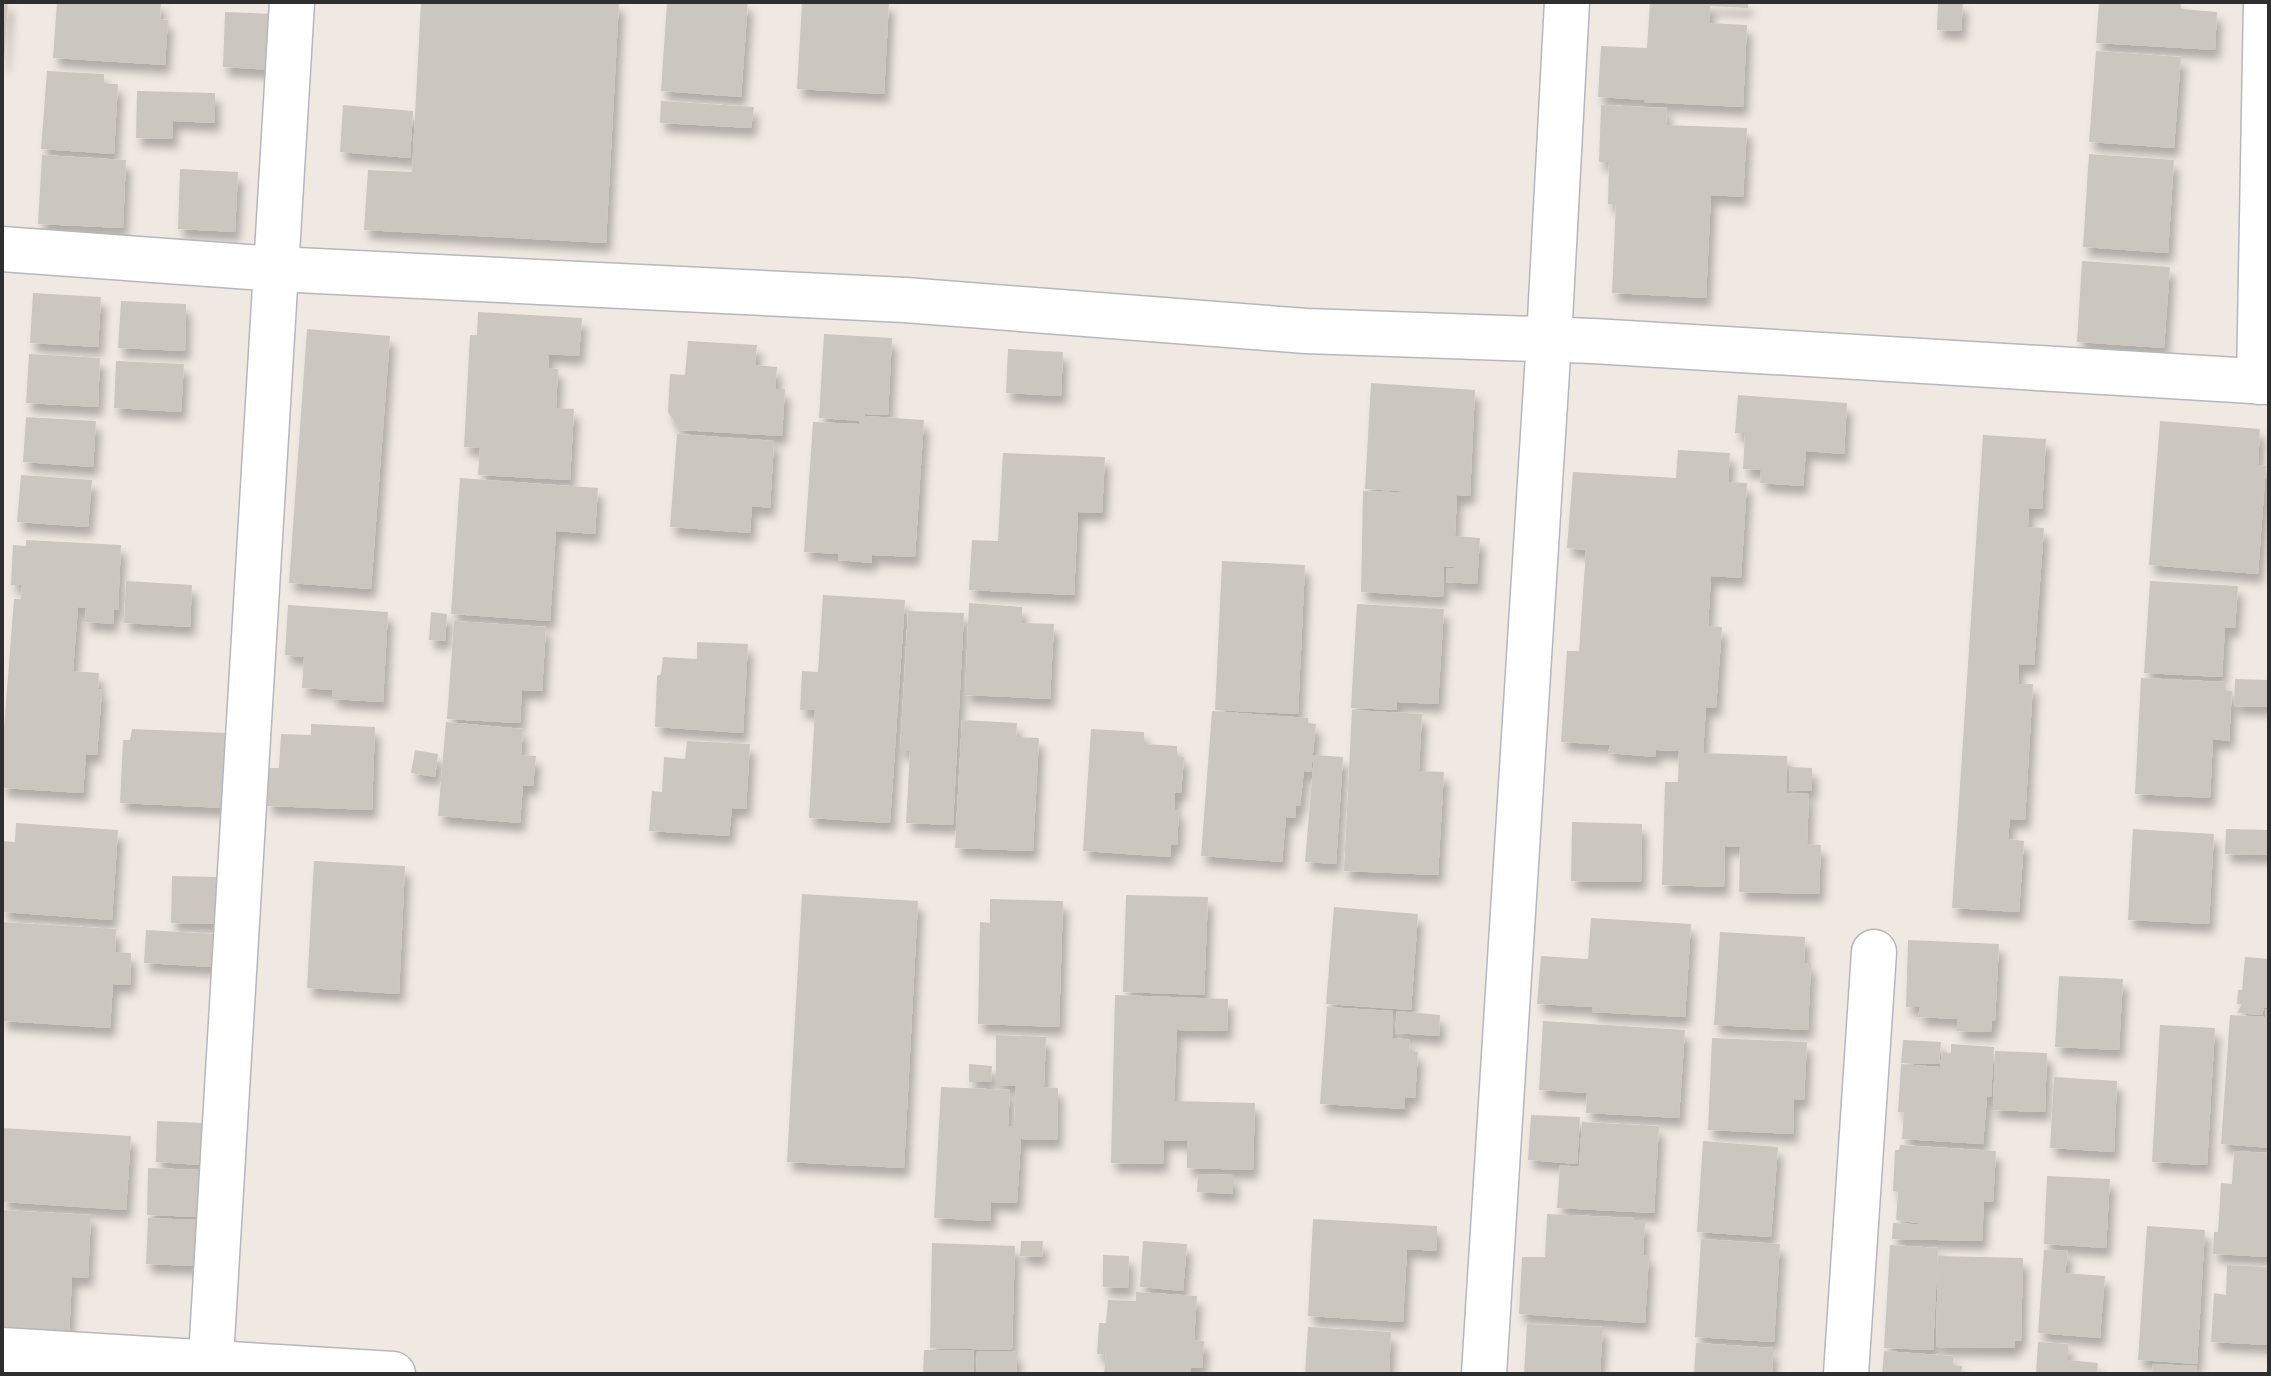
<svg xmlns="http://www.w3.org/2000/svg" width="2271" height="1376" font-family="'Nunito Sans',sans-serif">
  <defs>
    <filter id="shadow"><feDropShadow dx="5" dy="9" stdDeviation="4" flood-color="#0004"/></filter>
  </defs>
  <rect width="100%" height="100%" fill="#efe9e1"/>
  <!-- building -->
  <g fill="#cbc7bf" filter="url(#shadow)">
    <path d="M2 2H8L4 64H2Z"/>
    <path d="M57 2H161L160 19 168 20 165 65 53 58Z"/>
    <path d="M421 2H619L606 243 364 230 368 170 412 172Z"/>
    <path d="M667 2H748L741 97 661 91Z"/>
    <path d="M802 2H889L884 94 797 89Z"/>
    <path d="M1650 2H1748V8L1710 6 1709 23 1747 25 1743 107 1644 102 1645 100 1598 97 1601 46 1647 48Z"/>
    <path d="M1938 2H1963L1961 31 1937 30Z"/>
    <path d="M2099 2H2181V9L2217 12 2215 50 2096 43Z"/>
    <path d="M225 12 275 14 271 70 223 67Z"/>
    <path d="M2096 51 2181 57 2174 148 2089 142Z"/>
    <path d="M47 71 104 74V84H118L114 154 41 149Z"/>
    <path d="M137 91 215 93V123L173 121V139L136 138Z"/>
    <path d="M661 101 754 107 751 128 660 123Z"/>
    <path d="M343 105 413 111 410 158 340 152Z"/>
    <path d="M1601 105 1667 108 1666 125 1747 128 1743 197 1711 195 1706 298 1612 293 1616 204H1608L1609 162H1599Z"/>
    <path d="M2089 154 2174 160 2168 253 2083 247Z"/>
    <path d="M42 155 126 160 123 228 38 224Z"/>
    <path d="M180 169 238 172 235 232 178 229Z"/>
    <path d="M2082 261 2170 267 2164 348 2077 342Z"/>
    <path d="M33 293 101 297 98 347 30 343Z"/>
    <path d="M121 301 186 304 185 351 118 348Z"/>
    <path d="M478 312 582 318 579 356 548 354 549 368 558 369 556 408 574 409 570 480 478 475 480 448 464 447 470 335H477Z"/>
    <path d="M307 329 390 336 371 589 289 583Z"/>
    <path d="M824 334 892 338 888 415 865 414 864 430 866 416 924 420 915 557 872 555V563L838 560V554L804 552 813 422 859 424 860 421 819 418Z"/>
    <path d="M688 341 757 345 755 365 777 367 775 389H785L782 436 680 430 668 412 670 374 685 375Z"/>
    <path d="M1008 349 1063 352 1061 396 1006 393Z"/>
    <path d="M29 354 100 358 98 407 26 403Z"/>
    <path d="M116 361 184 364 181 412 114 408Z"/>
    <path d="M1371 383 1475 390 1470 496 1457 495 1455 536 1480 538 1477 584 1446 582V568L1454 569 1453 555V567L1444 566 1443 597 1361 592 1363 491 1448 494 1365 489Z"/>
    <path d="M1738 395 1847 403 1844 454 1806 451 1803 486 1760 483 1761 470 1743 469 1745 433H1735Z"/>
    <path d="M26 417 96 421 93 467 23 462Z"/>
    <path d="M2160 421 2260 429 2258 465 2266 466 2258 574 2149 565Z"/>
    <path d="M677 434 774 441 770 508 752 506 750 533 670 527Z"/>
    <path d="M1983 435 2046 439 2042 509 2029 508 2028 527 2044 528 2034 665 2019 664 2018 684H2033L2025 820 2010 819 2008 839 2024 841 2019 912 1952 908Z"/>
    <path d="M1678 450 1730 453 1728 482 1747 483 1741 578 1711 576 1708 626 1722 627 1716 708 1706 707 1703 753 1787 756 1786 793 1809 794 1807 844 1821 845 1819 894 1739 892 1740 847 1725 846 1724 887 1662 885 1665 782H1678L1679 751 1656 750 1655 757 1608 753 1610 745 1561 742 1567 651H1579L1586 550 1567 548 1573 472 1676 478Z"/>
    <path d="M1003 453 1105 457 1102 513 1078 512 1074 595 969 590 972 540 998 541Z"/>
    <path d="M21 475 92 480 88 527 17 522Z"/>
    <path d="M460 478 598 488 595 534 556 531 550 621 451 614Z"/>
    <path d="M26 540 121 545 118 610H114L113 624 85 622 86 608 78 607 73 671 99 673 98 689 102 690 97 755 86 754 83 793 2 788V753L14 599H21L22 585H11L13 545 26 546Z"/>
    <path d="M1222 561 1305 565 1298 714 1215 710Z"/>
    <path d="M126 581 192 585 190 627 124 623Z"/>
    <path d="M2150 581 2238 586 2235 628H2225L2222 677 2144 673Z"/>
    <path d="M823 595 905 600 890 823 809 818 815 710H800L802 671 818 672Z"/>
    <path d="M969 603 1022 607V623L1054 624 1050 699 965 695Z"/>
    <path d="M1357 604 1444 609 1438 704 1397 702V710L1351 708Z"/>
    <path d="M288 605 388 612 383 702 332 699V690L302 688 304 657 285 655Z"/>
    <path d="M908 611 964 613 953 825 906 823 910 751H900Z"/>
    <path d="M431 612 447 614 445 641 429 640Z"/>
    <path d="M454 621 546 627 542 691 522 690 520 723 447 719Z"/>
    <path d="M697 642 748 644 743 733 655 727 657 676 661 674 663 657 697 659Z"/>
    <path d="M2141 678 2225 682V691H2232L2229 741 2213 739 2210 798 2135 794Z"/>
    <path d="M2235 679 2269 680V707L2234 706Z"/>
    <path d="M1352 710 1422 714 1419 771 1444 772 1438 875 1344 871Z"/>
    <path d="M1212 711 1308 718V723L1316 724 1311 772 1304 771 1300 806H1296L1295 818 1286 817 1282 862 1201 856Z"/>
    <path d="M962 720 1017 723 1016 737 1039 738 1033 851 955 848Z"/>
    <path d="M446 722 523 729 521 755 536 756 533 786 523 785 520 823 438 816Z"/>
    <path d="M311 724 375 727 372 810 267 806 268 768H279L281 734 311 735Z"/>
    <path d="M132 729 227 733 224 808 120 803 123 740H130Z"/>
    <path d="M1091 729 1144 732V744L1177 746V756L1184 757 1181 793H1175L1174 810H1179L1177 845 1171 844 1170 857 1083 851Z"/>
    <path d="M687 741 750 744 746 809 732 808 729 836 649 831 652 791 662 792 664 757 685 759Z"/>
    <path d="M415 750 438 754 435 777 411 773Z"/>
    <path d="M1314 755 1343 757 1336 864 1305 862Z"/>
    <path d="M1789 767 1812 768V791H1789Z"/>
    <path d="M1572 822 1642 824 1641 882 1571 881Z"/>
    <path d="M16 823 118 830 112 920 2 912V841L15 842Z"/>
    <path d="M2133 829 2214 834 2209 924 2128 920Z"/>
    <path d="M2226 829 2269 830V855L2225 854Z"/>
    <path d="M314 861 405 866 399 994 307 988Z"/>
    <path d="M172 876 220 877 217 924 171 923Z"/>
    <path d="M802 894 918 901 904 1168 787 1162Z"/>
    <path d="M1126 895 1208 897 1204 995 1123 992Z"/>
    <path d="M990 899 1063 901 1059 1027 978 1024 980 922 990 923Z"/>
    <path d="M1334 907 1418 914 1411 1010 1326 1004Z"/>
    <path d="M1591 918 1691 924 1685 1017 1592 1012 1593 1007 1537 1004 1541 956 1588 959Z"/>
    <path d="M2 922 116 929 115 952 131 953 130 985 113 984 110 1028 2 1021Z"/>
    <path d="M146 930 214 934 213 967 144 963Z"/>
    <path d="M1720 932 1805 937 1804 963H1811L1808 1030 1714 1025Z"/>
    <path d="M1908 940 1999 944 1995 1021 1992 1020 1991 1032 1957 1031V1019L1918 1017 1920 1007H1906Z"/>
    <path d="M2245 957 2269 959V1008L2264 1007 2262 1015 2237 1013 2242 1004H2237L2238 990H2242Z"/>
    <path d="M2059 976 2123 979 2119 1050 2055 1047Z"/>
    <path d="M1115 995 1228 999 1227 1031 1177 1030 1174 1101 1255 1103 1253 1170 1187 1168V1141L1164 1140 1163 1164 1111 1163Z"/>
    <path d="M1327 1007 1393 1011V1038L1410 1040 1409 1052H1418L1415 1098 1405 1097V1109L1320 1104Z"/>
    <path d="M2265 1009H2269V1148L2221 1144 2230 1015 2265 1017Z"/>
    <path d="M1397 1011 1440 1015 1439 1036 1395 1033Z"/>
    <path d="M1543 1021 1685 1030 1679 1118 1586 1113 1587 1093 1539 1090Z"/>
    <path d="M2160 1025 2215 1028 2207 1165 2152 1162Z"/>
    <path d="M996 1035 1046 1037 1044 1087 1058 1088 1057 1140 1021 1139 1017 1203 991 1202V1221L934 1218 941 1087 1010 1090 1008 1126H1014L1016 1086H996Z"/>
    <path d="M1712 1038 1807 1042 1804 1100 1794 1099 1793 1134 1708 1130Z"/>
    <path d="M1903 1040 1941 1042 1939 1064 1901 1063Z"/>
    <path d="M1951 1044 1994 1047 1991 1097H1987L1983 1144 1902 1139 1904 1112H1898L1901 1064 1940 1067 1942 1052 1951 1053Z"/>
    <path d="M1995 1051 2047 1053 2045 1112 1993 1110Z"/>
    <path d="M969 1064 992 1066 991 1082H969Z"/>
    <path d="M2054 1077 2117 1081 2114 1152 2050 1148Z"/>
    <path d="M1531 1115 1580 1117 1577 1164 1528 1160Z"/>
    <path d="M157 1121 203 1123 201 1165 156 1162Z"/>
    <path d="M1582 1122 1659 1126 1654 1213 1557 1208 1560 1165 1579 1167Z"/>
    <path d="M2 1128 131 1136 126 1210 2 1202Z"/>
    <path d="M1703 1141 1778 1147 1771 1237 1697 1232Z"/>
    <path d="M1900 1145 1996 1151 1993 1202 1984 1201 1982 1241 1892 1239 1893 1223 1931 1225 1896 1220 1898 1192 1893 1191 1895 1150H1899Z"/>
    <path d="M2234 1151 2269 1153V1257L2213 1254 2214 1232H2218L2221 1183 2232 1184Z"/>
    <path d="M148 1168 201 1170 199 1217 147 1215Z"/>
    <path d="M1198 1174 1233 1175V1194L1197 1192Z"/>
    <path d="M2047 1176 2110 1179 2106 1248 2044 1244Z"/>
    <path d="M2 1210 91 1215 88 1278 72 1277 69 1337 2 1333Z"/>
    <path d="M1547 1214 1634 1218 1633 1222H1645L1643 1255H1649L1645 1323 1519 1314 1522 1257H1545Z"/>
    <path d="M148 1218 197 1220 194 1266 146 1264Z"/>
    <path d="M1313 1219 1437 1226V1251L1407 1249 1403 1322 1308 1316Z"/>
    <path d="M2147 1226 2205 1230 2197 1364 2138 1360Z"/>
    <path d="M1701 1239 1780 1244 1774 1342 1695 1337Z"/>
    <path d="M1021 1241H1043L1042 1257 1020 1256Z"/>
    <path d="M1143 1241 1187 1244 1183 1291 1140 1287Z"/>
    <path d="M932 1243 1015 1246 1012 1350 930 1348Z"/>
    <path d="M1890 1245 1938 1248 1933 1350 1884 1348Z"/>
    <path d="M2044 1250 2068 1251 2065 1273 2105 1276 2100 1338 2038 1333Z"/>
    <path d="M1103 1255 1129 1256 1128 1288 1103 1287Z"/>
    <path d="M1938 1256 2023 1258 2021 1341H2015V1348L1936 1347Z"/>
    <path d="M2227 1265 2269 1267V1345L2211 1342 2214 1293 2226 1295Z"/>
    <path d="M1136 1292 1197 1296 1194 1340 1204 1341 1202 1368H1191V1374H1104L1106 1355 1097 1354 1099 1323H1106L1108 1300 1136 1301Z"/>
    <path d="M1527 1324 1603 1327 1600 1374H1524Z"/>
    <path d="M1308 1327 1391 1332 1389 1374H1305Z"/>
    <path d="M2038 1342 2068 1344V1360L2098 1363 2097 1374H2036Z"/>
    <path d="M1696 1343 1773 1348 1772 1374H1694Z"/>
    <path d="M924 1350H974V1374H923Z"/>
    <path d="M977 1351 1017 1352 1016 1374H976Z"/>
    <path d="M1884 1351 1953 1356V1365L1962 1366 1961 1374H1882Z"/>
    <path d="M2153 1364 2197 1366V1374H2152Z"/>
  </g>
  <g fill="none" stroke-linecap="round" stroke-linejoin="round">
    <!-- minor casing -->
    <g stroke="#b4b7c1" stroke-width="47">
      <g id="minor">
        <path d="M2 249 276 269 905 300 1306 331 1593 341 2269 382"/>
        <path d="M2259 382 2266 2"/>
        <path d="M2 1350 393 1374"/>
        <path d="M210 1374 292 2"/>
        <path d="M1484 1374 1549 339 1567 2"/>
        <path d="M1846 1374 1874 952"/>
      </g>
    </g>
    <!-- minor -->
    <use href="#minor" stroke="#fff" stroke-width="44"/>
  </g>
  <!-- border -->
  <rect width="2271" height="1376" fill="none" stroke="#2e2e2e" stroke-width="8"/>
</svg>
